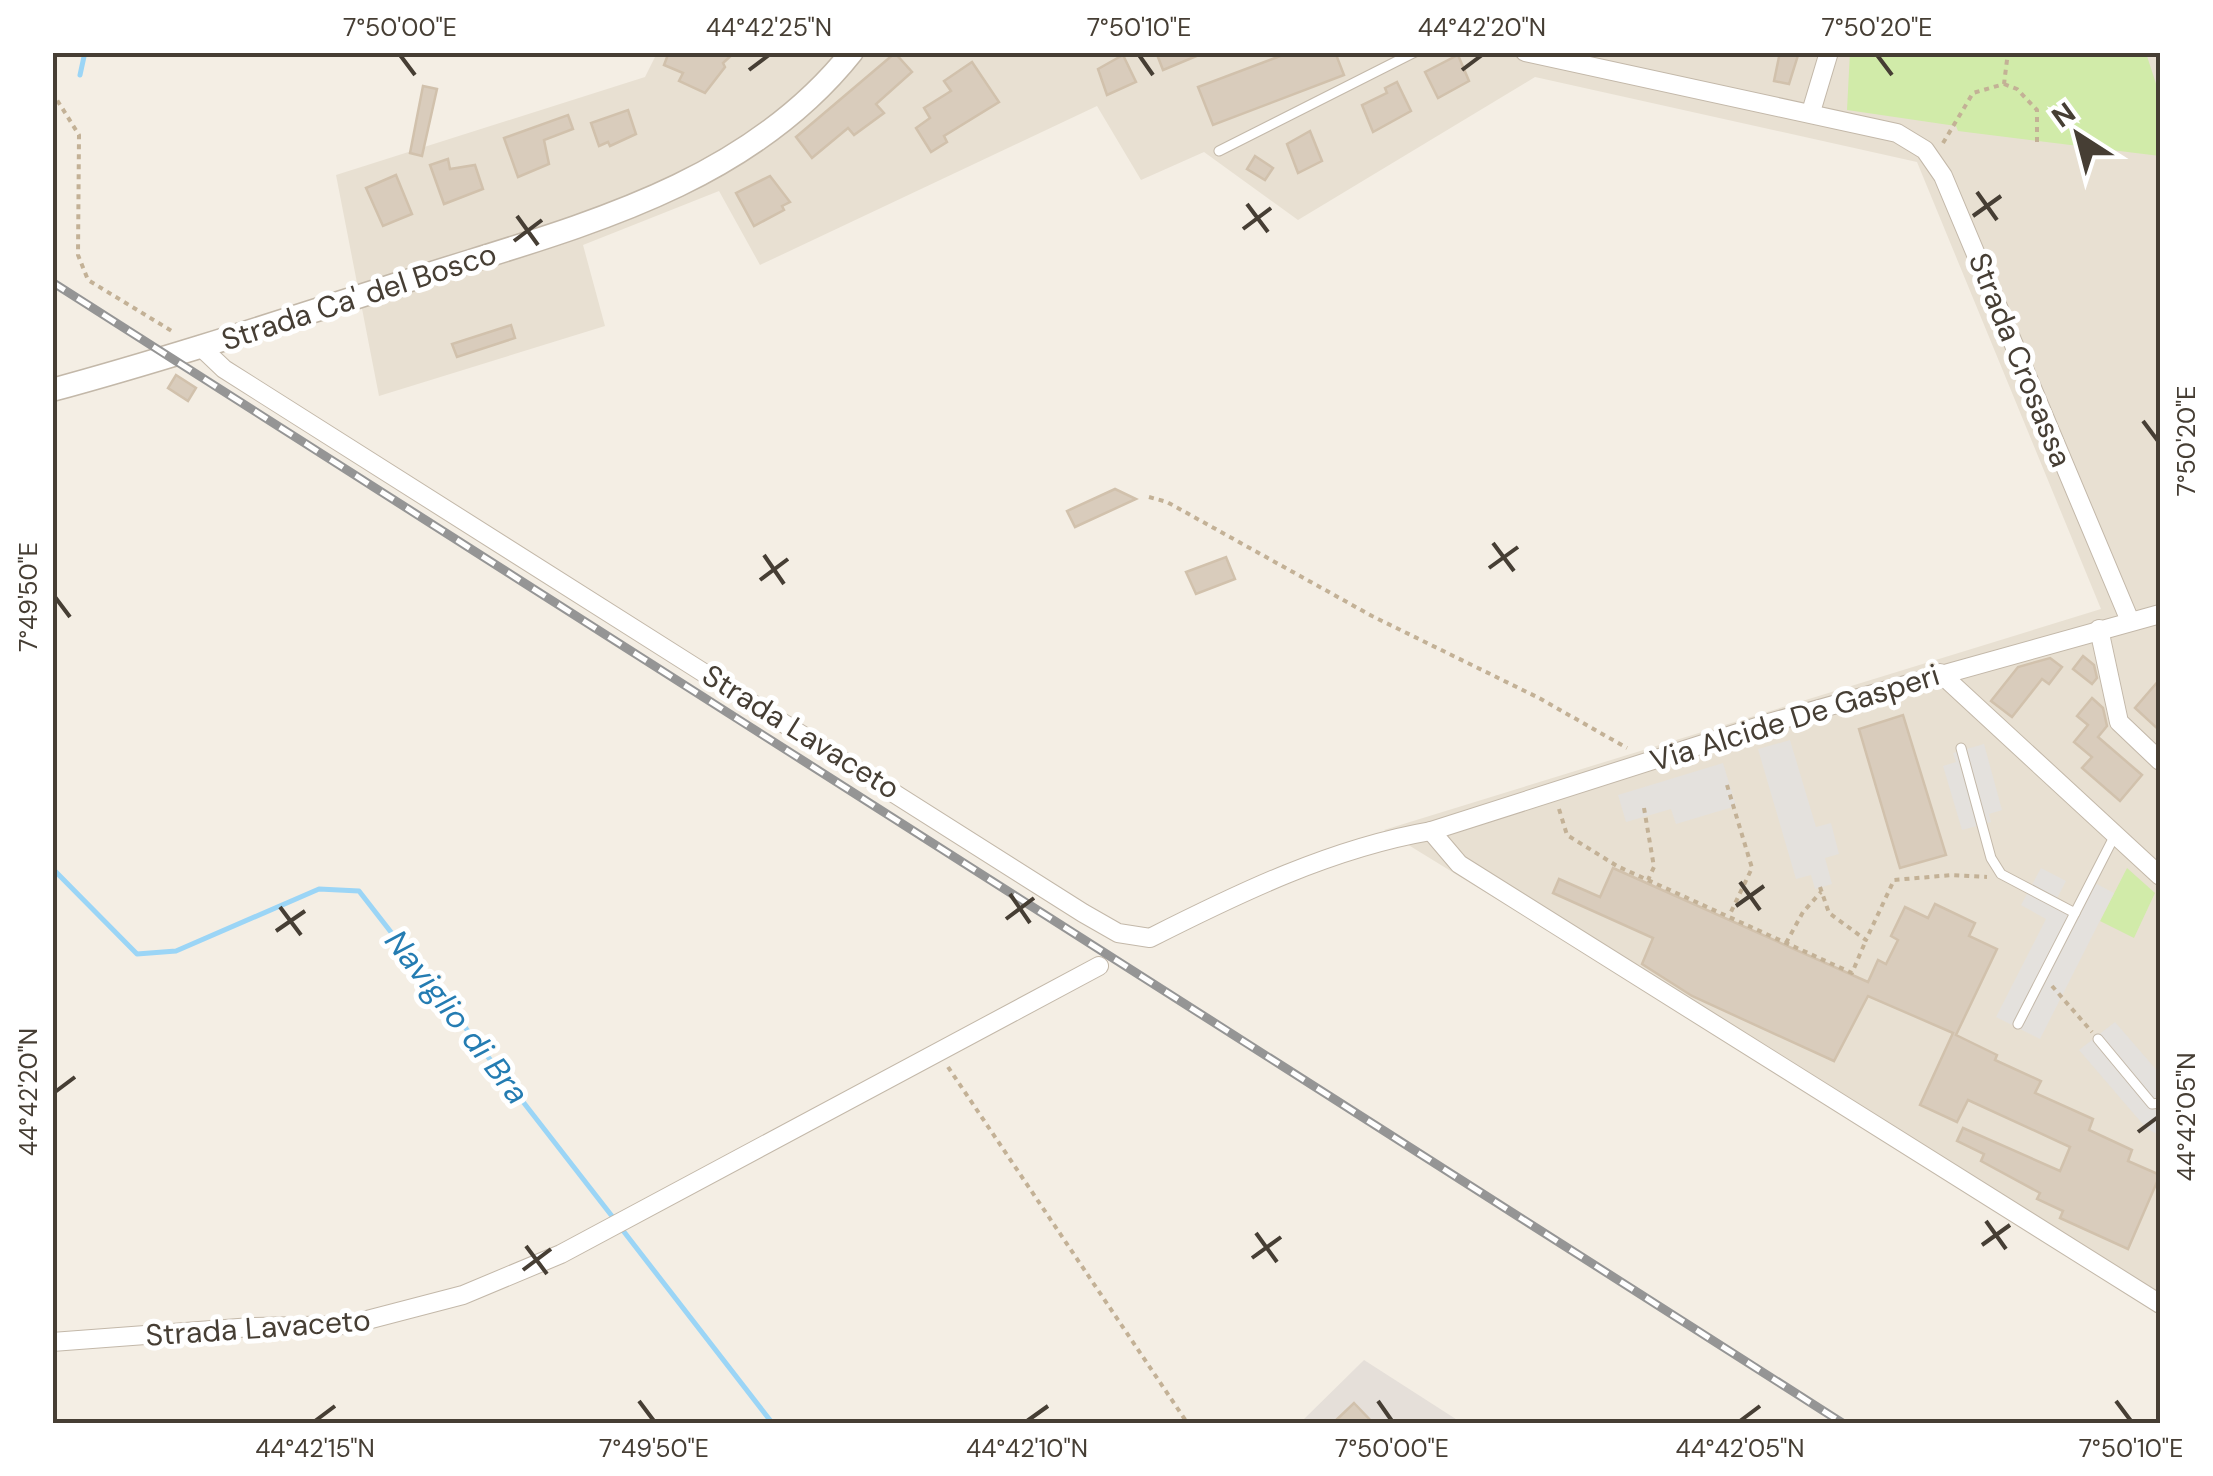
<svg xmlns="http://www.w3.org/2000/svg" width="2213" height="1476" font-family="'DM Sans',sans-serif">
  <rect width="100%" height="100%" fill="#f4eee4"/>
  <!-- residential -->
  <path fill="#e8e0d2" d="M657 53H2160V1307L1384 830 2101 609 1917 162 1535 77 1298 220 1204 152 1141 180 1097 106 760 265 719 191 583 245 605 326 379 396 336 175 645 77Z"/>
  <!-- industrial -->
  <path fill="#e5dfd9" d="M1364 1360 1462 1423 1299 1424Z"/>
  <!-- green -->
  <g fill="#d1eba9">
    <path d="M1850 52 2146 53 2160 96V156L1958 131 1956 126 1847 110Z"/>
    <path d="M2127 868 2155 893 2134 938 2100 921Z"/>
  </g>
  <!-- parking -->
  <g fill="#e4e1dd">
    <path d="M1790 740 1816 827 1831 823 1839 854 1825 858 1832 884 1815 889 1811 875 1796 879 1758 749Z"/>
    <path d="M1984 744 2002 810 1989 814 1991 822 1962 830 1943 766 1956 762 1953 753Z"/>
    <path d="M1723 763 1736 806 1676 824 1671 809 1626 822 1618 795Z"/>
    <path d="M2041 868 2066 881 2055 902 2074 913 2091 881 2114 893 2040 1039 1996 1017 2046 919 2021 905Z"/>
    <path d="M2115 1022 2160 1074V1136L2146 1128 2079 1050Z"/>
  </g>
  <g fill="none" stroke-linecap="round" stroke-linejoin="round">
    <!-- stream -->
    <g stroke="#9bd5f6" stroke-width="5">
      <path d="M80 75 85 52"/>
      <path d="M52 868 137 954 176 951 319 889 359 891 615 1220"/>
      <path d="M621 1228 773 1424"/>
    </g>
  </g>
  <!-- building -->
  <g fill="#d9ccbc" stroke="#d1c1ac" stroke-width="2.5">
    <path d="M669 52H735L723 63 725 67 705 93 679 81 683 73 664 65Z"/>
    <path d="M1156 52H1204V53L1163 70Z"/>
    <path d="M1291 52H1335L1344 75 1213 125 1198 87Z"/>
    <path d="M1780 52H1799L1789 84 1774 81Z"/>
    <path d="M895 53 912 72 876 104 884 113 854 135 848 128 812 158 796 137Z"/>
    <path d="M1123 55 1136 82 1107 95 1098 69Z"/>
    <path d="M1458 55 1469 81 1438 98 1425 72Z"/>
    <path d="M972 62 999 102 944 136 947 142 931 152 916 128 930 118 924 108 951 91 944 81Z"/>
    <path d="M1397 82 1411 111 1373 132 1362 105 1387 93 1385 88Z"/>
    <path d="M423 86 437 89 422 156 410 153Z"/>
    <path d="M628 110 636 134 610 146 608 142 599 146 591 123Z"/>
    <path d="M568 115 573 129 544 140 549 164 518 177 504 138Z"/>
    <path d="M1310 131 1322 161 1298 173 1287 144Z"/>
    <path d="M1255 156 1273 168 1265 180 1247 169Z"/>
    <path d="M448 159 450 169 475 165 483 189 444 204 430 165Z"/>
    <path d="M396 175 412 214 383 226 366 188Z"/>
    <path d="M770 176 790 202 782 206 784 210 754 226 736 193Z"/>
    <path d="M511 325 515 338 457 357 452 344Z"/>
    <path d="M176 375 196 388 188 401 168 388Z"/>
    <path d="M1115 489 1136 499 1075 527 1067 511Z"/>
    <path d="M1226 557 1235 579 1196 594 1186 572Z"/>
    <path d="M2083 656 2094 665 2097 678 2092 684 2073 669Z"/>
    <path d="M2050 658 2062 667 2049 684 2042 679 2012 717 1991 701 2018 667Z"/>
    <path d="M2160 679V731L2135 708Z"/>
    <path d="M2092 698 2103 708 2107 726 2098 737 2142 775 2120 801 2082 768 2092 757 2074 742 2088 725 2077 716Z"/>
    <path d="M1903 715 1946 855 1900 868 1859 729Z"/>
    <path d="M1613 868 1868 982 1878 960 1886 964 1898 940 1891 936 1905 907 1928 918 1935 904 1975 923 1969 936 1997 949 1956 1035 1997 1055 1995 1060 2041 1081 2035 1093 2093 1119 2089 1130 2132 1150 2128 1161 2160 1175 2128 1249 2060 1218 2063 1211 2037 1199 2040 1193 1981 1161 1984 1154 1957 1141 1963 1128 2060 1171 2070 1147 1968 1100 1957 1122 1920 1105 1953 1033 1868 996 1834 1061 1692 996 1642 964 1653 938 1553 893 1559 879 1600 897Z"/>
    <path d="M1354 1403 1374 1424H1332Z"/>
  </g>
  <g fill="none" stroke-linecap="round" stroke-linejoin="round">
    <!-- service casing -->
    <g stroke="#c3b8a9" stroke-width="11">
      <g id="service">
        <path d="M1219 151 1415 52"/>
        <path d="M1961 748 1991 858 2001 874 2075 913"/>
        <path d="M2018 1024 2115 835"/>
        <path d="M2098 1039 2152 1104 2160 1103"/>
      </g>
    </g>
    <!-- minor casing -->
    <g stroke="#c3b8a9" stroke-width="20">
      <g id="minor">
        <path d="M1525 52 1897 133 1925 150 1943 176 2130 621"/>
        <path d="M1811 112 1829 52"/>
        <path d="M203 349 224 369 1083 913 1118 933 1150 938C1239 893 1332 848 1431 831L1769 723 2160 614"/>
        <path d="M2099 629 2119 722 2160 761"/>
        <path d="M1940 673 2160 876"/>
        <path d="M1431 831 1459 864 2160 1304"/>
        <path d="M52 1342 252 1327 348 1325 463 1295 561 1254 1099 966"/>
      </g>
    </g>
    <!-- tertiary casing -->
    <g stroke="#c3b8a9" stroke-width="25">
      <path id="tertiary" d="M52 390C170 358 285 320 401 283 563 230 741 192 852 52"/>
    </g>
    <!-- path -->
    <g stroke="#c3b196" stroke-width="4" stroke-dasharray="5 5" stroke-linecap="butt">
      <path d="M2004 84 2017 89 2037 110V142"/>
      <path d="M52 92 79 135 78 255 88 280 175 333"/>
      <path d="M1943 143 1973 93 2004 84 2008 52"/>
      <path d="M1149 497 1167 502 1372 616 1539 698 1627 748"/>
      <path d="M1727 785 1752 868 1729 916"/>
      <path d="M1644 808 1654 867 1648 880"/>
      <path d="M1559 809 1567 835 1617 866 1852 973 1866 940"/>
      <path d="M1820 887 1829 913 1866 940 1894 880 1952 875 1987 877"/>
      <path d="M1786 943 1803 912 1821 892"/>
      <path d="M2052 986 2092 1032"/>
      <path d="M948 1067 1188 1424"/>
    </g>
    <!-- service -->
    <use href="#service" stroke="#fff" stroke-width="9"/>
    <!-- minor -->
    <use href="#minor" stroke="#fff" stroke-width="18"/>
    <!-- tertiary -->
    <use href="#tertiary" stroke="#fff" stroke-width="22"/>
    <!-- rail casing -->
    <g stroke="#959595" stroke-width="9">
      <path id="rail" d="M52 282 1844 1424"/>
    </g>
    <!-- rail -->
    <use href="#rail" stroke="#fff" stroke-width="5" stroke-dasharray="15" stroke-linecap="butt"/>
  </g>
  <!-- ticks -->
  <path fill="none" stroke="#463e34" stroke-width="4" d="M400 55 415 75M1139 55 1153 75M1877 55 1892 75M749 70 769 55M1462 70 1482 55M1977 192 1997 220M1247 204 1268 232M517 216 538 245M1973 216 2001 196M1243 229 1271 208M514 241 542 220M2143 421 2158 441M1493 543 1514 571M764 555 784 584M1489 568 1518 547M760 580 788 559M55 597 70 617M1740 882 1760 910M1010 894 1030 923M1736 906 1764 886M280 907 301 935M1006 919 1034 898M276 931 305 911M55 1092 75 1077M2138 1132 2158 1117M1986 1221 2006 1249M1256 1233 1277 1262M1982 1245 2010 1225M526 1246 547 1274M1252 1258 1281 1237M523 1270 551 1249M639 1401 654 1421M1378 1401 1392 1421M2116 1401 2131 1421M315 1421 335 1406M1027 1421 1048 1406M1740 1421 1760 1406"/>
  <g text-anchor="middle" stroke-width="10" stroke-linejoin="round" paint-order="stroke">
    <!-- street labels -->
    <g font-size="30" fill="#463e34" stroke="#fff">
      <text transform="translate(359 297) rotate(-18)" y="10">Strada Ca' del Bosco</text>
      <text transform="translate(2020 360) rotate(68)" y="10">Strada Crosassa</text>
      <text transform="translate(1795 718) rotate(-17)" y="10">Via Alcide De Gasperi</text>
      <text transform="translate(801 732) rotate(32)" y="10">Strada Lavaceto</text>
      <text transform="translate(258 1328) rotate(-4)" y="10">Strada Lavaceto</text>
    </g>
    <!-- water labels -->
    <g font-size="32" font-style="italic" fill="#247cb2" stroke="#fff">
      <text transform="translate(457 1017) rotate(52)" y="11">Naviglio di Bra</text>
    </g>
  </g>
  <!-- border -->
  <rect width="2213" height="1476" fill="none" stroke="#ffffff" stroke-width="110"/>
  <!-- north arrow -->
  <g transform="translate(2078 135) rotate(324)" stroke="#ffffff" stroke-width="8" paint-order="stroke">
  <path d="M0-8L18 38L0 25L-18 38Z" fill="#463e34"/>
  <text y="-15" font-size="28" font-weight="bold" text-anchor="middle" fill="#463e34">N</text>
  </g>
  <rect x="55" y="55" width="2103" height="1366" fill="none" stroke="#463e34" stroke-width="4"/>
  <g font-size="25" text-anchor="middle" fill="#463e34">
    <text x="400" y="36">7°50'00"E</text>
    <text x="769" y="36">44°42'25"N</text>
    <text x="1139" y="36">7°50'10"E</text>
    <text x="1482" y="36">44°42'20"N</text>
    <text x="1877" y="36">7°50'20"E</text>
    <text transform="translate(2186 441) rotate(-90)" y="9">7°50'20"E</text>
    <text transform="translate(28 597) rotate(-90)" y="9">7°49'50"E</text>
    <text transform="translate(28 1092) rotate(-90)" y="9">44°42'20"N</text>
    <text transform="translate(2186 1117) rotate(-90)" y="9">44°42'05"N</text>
    <text x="315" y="1457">44°42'15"N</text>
    <text x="654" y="1457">7°49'50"E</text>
    <text x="1027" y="1457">44°42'10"N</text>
    <text x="1392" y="1457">7°50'00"E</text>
    <text x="1740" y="1457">44°42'05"N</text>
    <text x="2131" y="1457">7°50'10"E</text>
  </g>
</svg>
